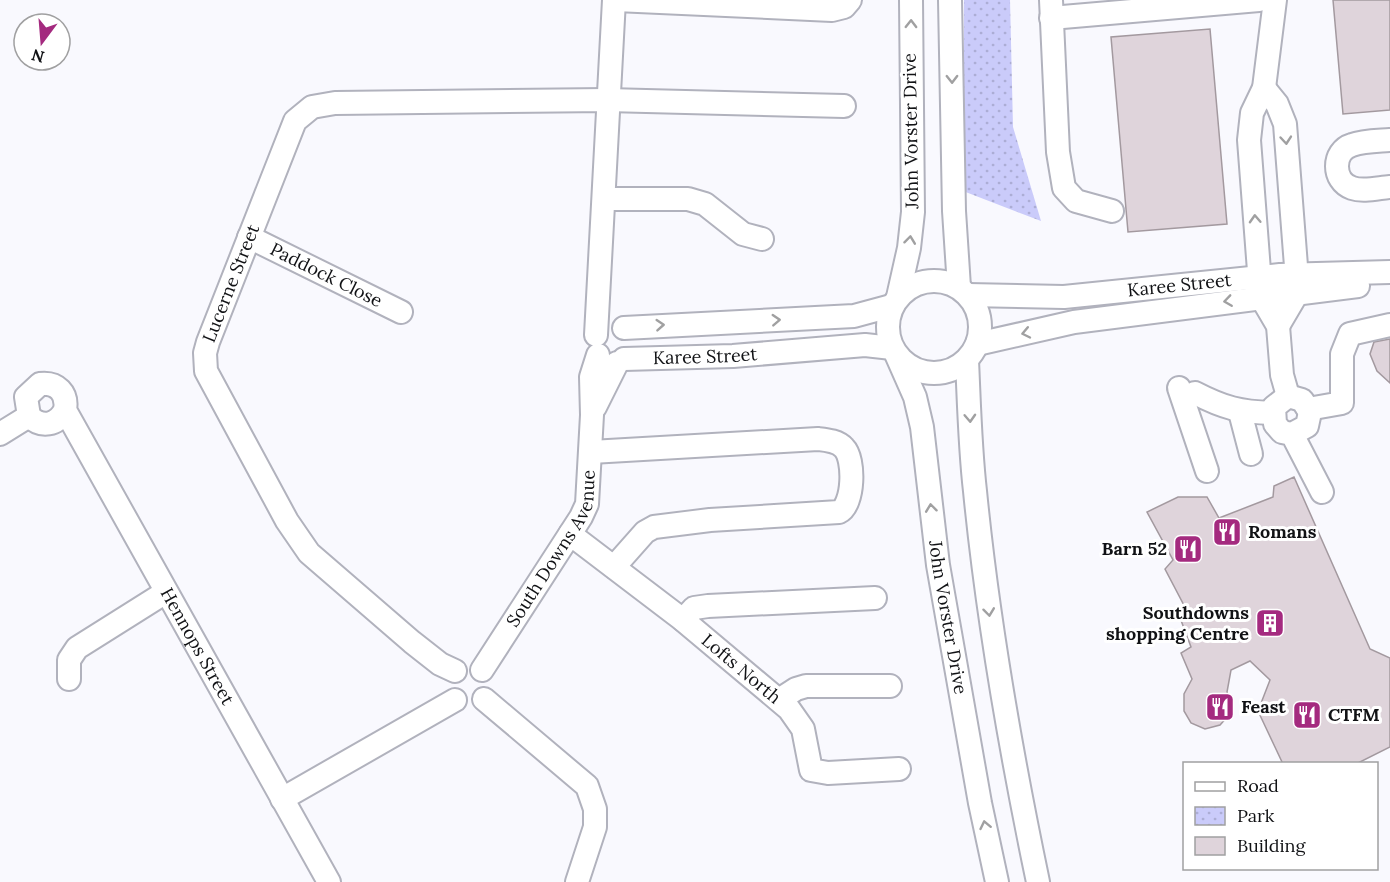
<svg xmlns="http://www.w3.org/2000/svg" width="1390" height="882" font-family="Lora,serif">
  <defs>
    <pattern id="park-dots" width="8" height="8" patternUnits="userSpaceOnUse" patternTransform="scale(1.5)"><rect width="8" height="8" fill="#cacbfa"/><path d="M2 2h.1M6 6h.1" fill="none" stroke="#acadd5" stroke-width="1.8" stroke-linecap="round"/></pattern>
  </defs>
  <rect width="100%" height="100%" fill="#f9f9fe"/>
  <!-- park -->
  <path fill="url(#park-dots)" d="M964 0H1010L1013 127 1041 221 963 191Z"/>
  <!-- building -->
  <g fill="#dfd4db" stroke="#a3999f" stroke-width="1.5">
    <path d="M1333 0H1390V110L1343 114Z"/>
    <path d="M1210 29 1227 224 1128 232 1111 37Z"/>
    <path d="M1390 339V383L1377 371 1370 354 1374 342Z"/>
    <path d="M1294 477 1370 649 1390 658V747L1356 764H1283L1258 711 1270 680 1250 661 1231 670 1227 692 1231 703 1229 715 1220 725 1205 729 1191 723 1184 711V694L1192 679 1181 653 1191 647 1179 615 1188 613 1165 569 1173 560 1147 512 1178 497H1207L1219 518 1273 497 1274 486Z"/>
  </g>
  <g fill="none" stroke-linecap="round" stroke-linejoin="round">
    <!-- minor casing -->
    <g stroke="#b1b2bd" stroke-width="26">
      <g id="minor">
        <path d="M616 0 832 10 844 7 850 0"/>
        <path d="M950 0 954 211 959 287"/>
        <path d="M1051 0 1058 152 1064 188 1076 201 1112 211"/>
        <path d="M1275 0 1264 88 1252 113 1249 140 1261 297 1278 326 1282 375 1288 396"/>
        <path d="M1051 18 1259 0"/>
        <path d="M1264 88 1277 104 1285 124 1298 292 1278 326"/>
        <path d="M1390 140C1378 141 1363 141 1352 145 1332 151 1332 181 1352 188 1363 192 1378 188 1390 187"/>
        <path d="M604 199H688L705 204 743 234 762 239"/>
        <path id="s1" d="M249 237 401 312"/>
        <circle cx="934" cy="327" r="46"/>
        <path id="s2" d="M968 295 1064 297 1280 275 1390 272"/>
        <path d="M898 297 909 248 913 212 911 0"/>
        <path d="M624 328 854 316 891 306"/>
        <path d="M596 335 614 0"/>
        <path d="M977 344 1074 322 1358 286"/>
        <path id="s3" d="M896 354 915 397 922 427 938 565 980 803 997 882"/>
        <path id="s4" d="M624 359 733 356 865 345 892 348"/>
        <path d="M967 360C969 403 970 448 975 491 988 623 1011 753 1038 882"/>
        <path d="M1179 388 1207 471"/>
        <path d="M1195 393C1224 408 1240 412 1272 413"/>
        <path d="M595 407 617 363"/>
        <path d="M1308 409 1342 403V354L1350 334 1390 325"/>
        <path id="s5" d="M65 410C57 426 41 428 29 416L26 397 40 384C57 382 68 393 65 410L329 882"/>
        <path d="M1240 412 1251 454"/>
        <path d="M0 434 29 416"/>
        <path d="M1292 434 1307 426 1310 412 1302 400 1288 396 1274 407 1275 424 1282 432 1292 434 1322 492"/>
        <path d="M591 452 818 439C827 440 838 441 844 448 855 459 854 505 839 512L710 520 654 527 645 532 614 567"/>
        <path id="s6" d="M570 534 683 620 789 709 803 729 811 770 828 773 899 769"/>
        <path d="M683 620 694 608 708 606 875 598"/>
        <path id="s7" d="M482 670 581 517 587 504 592 415 591 377 598 355"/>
        <path id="s8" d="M455 671 440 664 412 642 309 553 287 521 206 371 205 353 208 342 295 121 312 107 335 103 607 100 844 106"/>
        <path d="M69 679V660L77 648 166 592"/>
        <path d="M484 699 587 786 595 809V827L577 882"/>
        <path d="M779 700 796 689 806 686H890"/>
        <path d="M282 799 455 700"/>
      </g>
    </g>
    <!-- minor -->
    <use href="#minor" stroke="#fff" stroke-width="22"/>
  </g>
  <!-- one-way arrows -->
  <defs><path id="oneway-chevron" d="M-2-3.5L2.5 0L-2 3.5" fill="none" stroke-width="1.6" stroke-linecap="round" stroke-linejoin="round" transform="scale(1.5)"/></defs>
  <g stroke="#a0a0a1">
    <use href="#oneway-chevron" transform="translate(911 24) rotate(-89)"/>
    <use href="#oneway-chevron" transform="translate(952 79) rotate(89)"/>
    <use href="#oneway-chevron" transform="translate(1286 140) rotate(85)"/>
    <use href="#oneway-chevron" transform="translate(1255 219) rotate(-93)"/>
    <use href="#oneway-chevron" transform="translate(910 240) rotate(-83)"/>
    <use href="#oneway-chevron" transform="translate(1228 301) rotate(172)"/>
    <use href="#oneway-chevron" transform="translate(776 320) rotate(-3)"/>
    <use href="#oneway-chevron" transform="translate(660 325) rotate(-4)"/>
    <use href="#oneway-chevron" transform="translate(1026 333) rotate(168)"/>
    <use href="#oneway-chevron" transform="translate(970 418) rotate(87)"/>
    <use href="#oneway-chevron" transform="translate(931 508) rotate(-97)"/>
    <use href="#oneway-chevron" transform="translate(989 612) rotate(83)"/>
    <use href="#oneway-chevron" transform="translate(985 825) rotate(-102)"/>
  </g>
  <!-- icons -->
  <defs>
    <g id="restaurant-square" transform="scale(1.5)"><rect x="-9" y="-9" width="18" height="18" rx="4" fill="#a42a7f" stroke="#fff"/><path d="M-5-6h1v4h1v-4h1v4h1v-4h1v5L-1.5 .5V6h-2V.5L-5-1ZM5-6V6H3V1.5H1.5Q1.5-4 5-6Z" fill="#fff"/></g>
    <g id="building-square" transform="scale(1.5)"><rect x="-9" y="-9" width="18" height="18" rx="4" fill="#a42a7f" stroke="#fff"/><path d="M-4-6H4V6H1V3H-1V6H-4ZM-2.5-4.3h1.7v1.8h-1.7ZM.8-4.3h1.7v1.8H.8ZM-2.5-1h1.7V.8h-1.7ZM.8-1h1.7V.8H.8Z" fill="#fff"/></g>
  </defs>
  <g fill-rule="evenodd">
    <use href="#restaurant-square" x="1227" y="532"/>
    <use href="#restaurant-square" x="1188" y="549"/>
    <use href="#building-square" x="1270" y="623"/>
    <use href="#restaurant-square" x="1220" y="707"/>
    <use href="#restaurant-square" x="1307" y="715"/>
  </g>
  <g text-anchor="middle" stroke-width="6" stroke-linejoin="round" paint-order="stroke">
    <!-- street labels -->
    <g font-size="18" fill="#111215" stroke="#fff">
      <text transform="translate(911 131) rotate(-91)" y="6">John Vorster Drive</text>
      <text dy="6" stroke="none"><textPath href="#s1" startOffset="86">Paddock Close</textPath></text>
      <text dy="6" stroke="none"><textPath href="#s8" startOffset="490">Lucerne Street</textPath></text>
      <text dy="6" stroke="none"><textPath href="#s2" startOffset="212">Karee Street</textPath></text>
      <text dy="6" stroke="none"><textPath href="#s4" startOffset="81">Karee Street</textPath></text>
      <text dy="6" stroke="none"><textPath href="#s7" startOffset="142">South Downs Avenue</textPath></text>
      <text dy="6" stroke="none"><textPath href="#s3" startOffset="270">John Vorster Drive</textPath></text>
      <text dy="6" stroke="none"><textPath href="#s5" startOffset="396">Hennops Street</textPath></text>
      <text dy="6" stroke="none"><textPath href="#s6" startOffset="218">Lofts North</textPath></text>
    </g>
    <!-- poi labels -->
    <g font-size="18" font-weight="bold" fill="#111215" stroke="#fff" text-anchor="start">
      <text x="1248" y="538">Romans</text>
      <text x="1167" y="555" text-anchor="end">Barn 52</text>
      <text x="1249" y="619" text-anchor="end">Southdowns<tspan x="1249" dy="21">shopping Centre</tspan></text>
      <text x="1241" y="713">Feast</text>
      <text x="1328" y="721">CTFM</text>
    </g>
  </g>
  <!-- legend -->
  <rect x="1183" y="762" width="195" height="108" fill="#ffffff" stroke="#a0a0a1" stroke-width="1.5"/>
  <rect x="1195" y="782" width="30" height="9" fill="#ffffff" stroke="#a0a0a1" stroke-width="1.5"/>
  <text x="1237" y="792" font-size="18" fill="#111215">Road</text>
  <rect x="1195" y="807" width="30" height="18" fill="url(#park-dots)" stroke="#a0a0a1" stroke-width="1.5"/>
  <text x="1237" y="822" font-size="18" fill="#111215">Park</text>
  <rect x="1195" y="837" width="30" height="18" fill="#dfd4db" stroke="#a0a0a1" stroke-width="1.5"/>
  <text x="1237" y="852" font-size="18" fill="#111215">Building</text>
  <!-- north arrow -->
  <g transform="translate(42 42) rotate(196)"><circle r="28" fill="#ffffff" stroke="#a0a0a1" stroke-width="1.5"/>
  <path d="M0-4.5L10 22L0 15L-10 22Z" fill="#a42a7f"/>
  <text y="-9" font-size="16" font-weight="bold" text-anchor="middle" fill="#111215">N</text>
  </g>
</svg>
